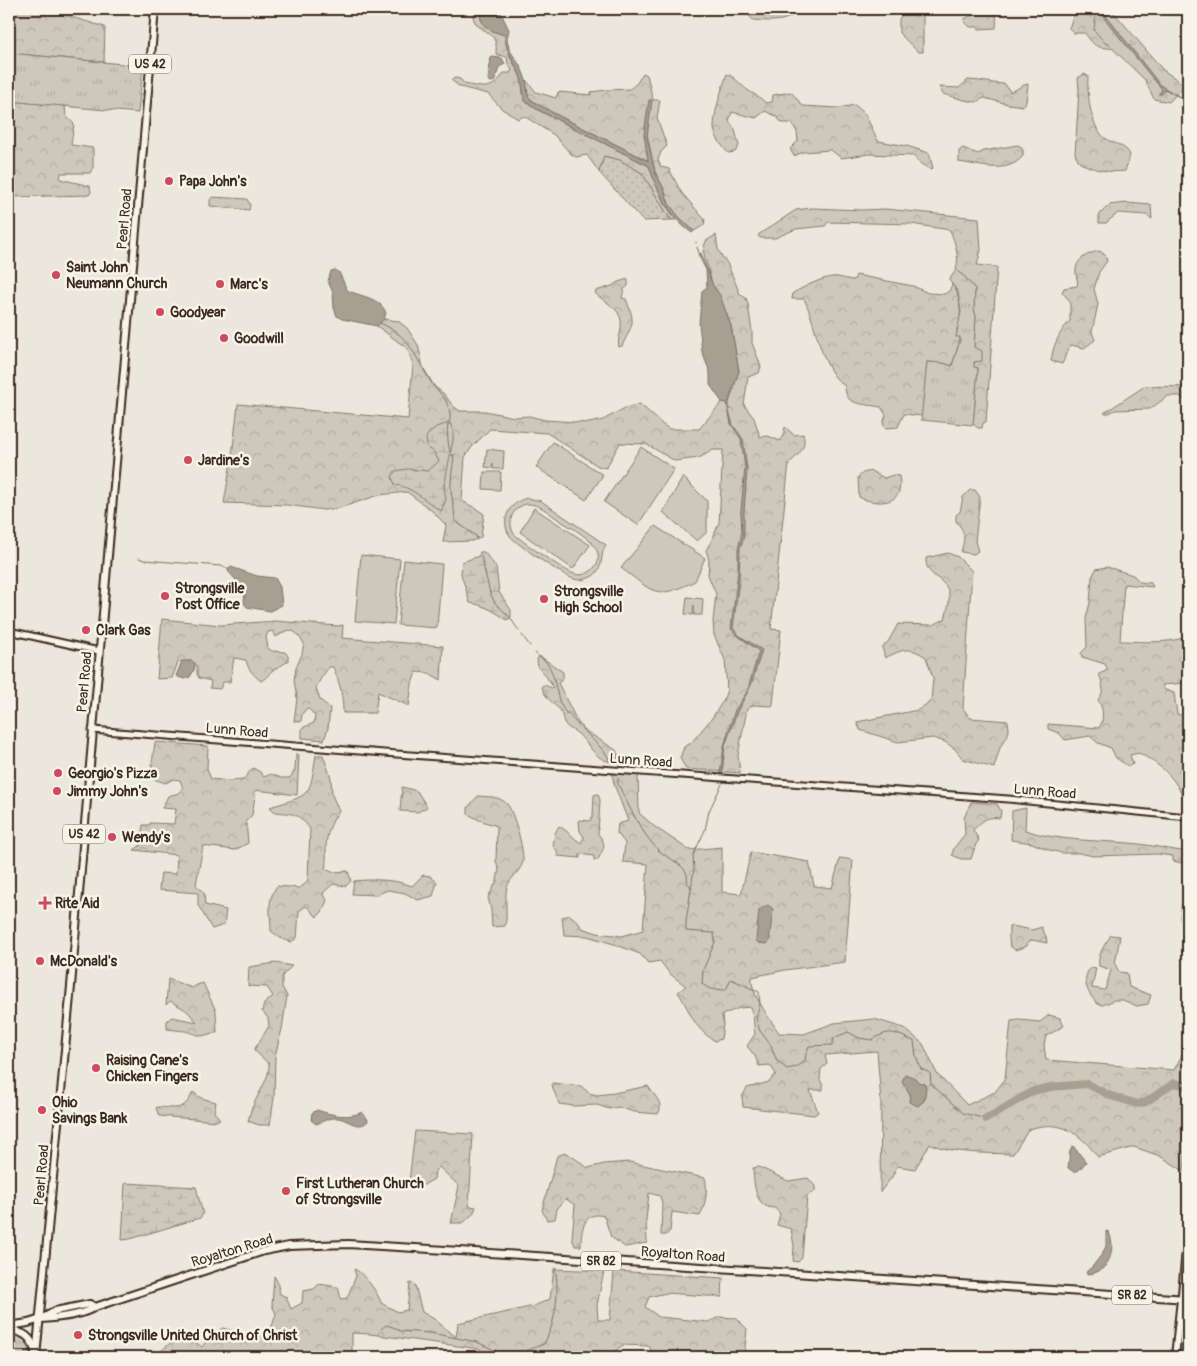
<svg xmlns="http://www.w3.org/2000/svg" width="1197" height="1366" font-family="Pangolin,sans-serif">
  <defs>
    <pattern id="grass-dots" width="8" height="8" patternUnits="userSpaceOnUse" patternTransform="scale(1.25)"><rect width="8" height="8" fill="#cec8bc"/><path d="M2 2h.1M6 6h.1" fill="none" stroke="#b2aca1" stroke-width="1.8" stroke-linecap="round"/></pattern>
    <pattern id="forest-crowns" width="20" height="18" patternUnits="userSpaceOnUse" patternTransform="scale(1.25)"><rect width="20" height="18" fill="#cec8bc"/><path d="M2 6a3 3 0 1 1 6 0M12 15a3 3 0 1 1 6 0" fill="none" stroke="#b2aca1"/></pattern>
    <pattern id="wetland-marsh" width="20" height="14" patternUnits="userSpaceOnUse" patternTransform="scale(1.25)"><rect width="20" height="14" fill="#cec8bc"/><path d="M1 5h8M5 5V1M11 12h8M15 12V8" fill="none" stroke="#b2aca1"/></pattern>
    <pattern id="park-tufts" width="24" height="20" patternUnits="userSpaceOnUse" patternTransform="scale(1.25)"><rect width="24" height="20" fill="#cec8bc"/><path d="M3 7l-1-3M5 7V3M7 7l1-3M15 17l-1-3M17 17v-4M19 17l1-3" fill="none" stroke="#b2aca1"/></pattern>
  </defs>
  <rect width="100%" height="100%" fill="#ece7dc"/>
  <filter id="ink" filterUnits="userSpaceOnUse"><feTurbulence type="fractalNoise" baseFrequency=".02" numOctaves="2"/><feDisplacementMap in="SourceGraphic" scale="10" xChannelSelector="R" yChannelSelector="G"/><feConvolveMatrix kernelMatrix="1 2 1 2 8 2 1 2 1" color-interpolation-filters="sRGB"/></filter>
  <g filter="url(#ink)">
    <!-- grass -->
    <path fill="url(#grass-dots)" stroke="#84796d" d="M604 156 620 160 642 173 671 220 643 221 599 172Z"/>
    <!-- forest -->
    <g fill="url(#forest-crowns)" stroke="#84796d">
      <path d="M9 9H67L68 16 105 27 104 62 9 53Z"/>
      <path d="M473 9H480C479 26 490 31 505 35L510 57 521 77 524 100 538 110 649 166 663 201 676 220H671L642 173 620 160 604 156 599 172 587 155 576 157 571 154 554 135 524 116 518 119 502 109 488 94 460 87 451 80 455 78 460 79 465 84C484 88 492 91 504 73H510L512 70 508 64 507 57 496 54C496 50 497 45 495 41 490 28 470 30 473 9Z"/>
      <path d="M744 9H798C789 24 769 21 753 20Z"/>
      <path d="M906 9H923V52H918L899 33V19Z"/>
      <path d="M976 9H998C995 14 997 22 996 28L979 29 978 27H970L963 20 973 14Z"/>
      <path d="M1076 9H1097L1125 44 1119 50C1101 45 1098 53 1085 33H1074L1069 28Z"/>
      <path d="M643 73 647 75 653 100H660L657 118 667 146 661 152 658 160 661 167 669 169 681 192 705 220 704 225 694 231 679 217 669 204 664 189 655 172 647 134H644L649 161 539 106 528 96 526 80 536 92 556 98 558 92 591 95V92L606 90 630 89 637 83Z"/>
      <path d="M727 74C736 78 739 83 746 89 753 94 760 97 766 103L772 102 773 95 791 92 803 106 838 108 855 105 865 114 878 141 907 146 929 153 933 168 931 170 918 162 914 156 869 154 841 158 831 150 803 152 794 156 790 149 798 141 797 132 792 123H782L776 116 765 111 756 118 732 112 729 121 735 130 739 146 735 152 728 153C722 146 716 138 714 129 713 115 722 88 727 74Z"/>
      <path d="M1084 74 1088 76C1087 93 1090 127 1105 138 1113 144 1126 145 1130 155L1125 171C1108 173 1096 170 1080 163L1075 154 1079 90 1078 78Z"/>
      <path d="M968 80C981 80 992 84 1005 84L1010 92C1017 90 1021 85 1028 84L1026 102 1023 106 1008 104 984 98 976 102 964 100 943 94 939 87 959 88Z"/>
      <path d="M9 101 65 106 66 116 74 124 71 145 93 148V168L90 173H61L60 179 90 186 91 192 89 195 13 197 9 200Z"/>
      <path d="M1017 145 1020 146 1023 150V156C1007 175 980 165 959 162V151L963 148 978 154 984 151Z"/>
      <path d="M212 197 247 199 250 205 249 210 210 206V200Z"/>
      <path d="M1127 203 1151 205 1152 219 1147 215 1118 213 1106 223H1099V215L1109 205Z"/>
      <path d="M812 208 862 210 885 209 979 218 981 250 977 265 997 267 986 422 983 423 982 428H978L973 424 978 368H974V362L982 361 974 347 976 317 974 309 975 289 965 277 956 270C960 256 955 243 950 230L911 224 828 222 825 226 796 229 775 238H760L758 235 796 210Z"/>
      <path d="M716 235 718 249 722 257 727 263 740 294 746 298 748 304 752 332V343L761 366 759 373 748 377 744 405 754 418 760 437 768 436 780 441 784 434 785 427 794 435 803 434C807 447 799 455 789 463L771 629 781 630 773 704 772 706 753 705 747 709 738 755 740 773 686 769 680 758 684 747 691 743 712 718 723 701 727 690 725 660 714 635 713 621 716 594 708 575 709 560 706 550 712 540 719 523 723 450H713L699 458 675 461 646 444 620 443 606 468 598 466 547 433 490 429 472 447 465 457 462 501 475 508 484 514 481 537 472 541 443 542 446 525 431 510 407 492 379 495 340 508 324 510 287 505 224 503 232 456 238 404 408 419 413 365 408 349 377 326 384 319 398 321 407 328 418 345 423 367 434 386 444 394 453 406 460 411H485L514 417 529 416 545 420 589 423 603 420 625 408 640 404 663 425 669 429H699L722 402 729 403 739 371 731 326 716 289 713 287 703 250 706 241Z"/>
      <path d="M1100 251 1105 255 1107 261 1099 272 1094 289 1098 304 1092 332 1095 340 1084 348 1071 345C1065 352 1066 357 1062 364L1051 361C1053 346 1059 332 1070 321V301L1062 292 1064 288 1077 286C1079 280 1075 276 1076 270 1076 259 1090 252 1100 251Z"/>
      <path d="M856 275 913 286 928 293 945 294 950 290 952 284C962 297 960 312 960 328H957V336L960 337V340L952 366 943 363 927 362 922 416 904 414 898 427 886 428 883 424 886 415 881 407C872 405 854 405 848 398 846 395 845 389 845 386 821 372 816 322 804 299H792L793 293C804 287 826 275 838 277 844 278 848 280 854 280Z"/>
      <path d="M628 279V286L624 289 622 298 626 299C636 325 633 322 622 346L619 347C617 339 621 334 621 327 623 308 606 304 595 293L596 291 612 286 618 282Z"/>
      <path d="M1145 386 1188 387V403L1180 396H1168L1150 409 1115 410 1109 413H1104Z"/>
      <path d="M871 471 884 478 893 475 899 476C900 480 900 487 899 492 894 506 869 503 859 497L858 477 863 473Z"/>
      <path d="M970 490H975L980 497 975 541 978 551 974 554 961 552C965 537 966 533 956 521V515L960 512 963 497Z"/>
      <path d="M948 553 958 557 972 571 963 708 970 718 1008 721C1011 738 1005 736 1000 748 998 754 996 761 994 768L963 759 955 749 945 742 933 738 898 742 860 730 857 722 918 710 931 701 933 678 926 657C909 646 903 649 885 658L882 647 888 642 898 624 933 625 945 619C947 611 950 602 949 594 946 577 925 578 926 558Z"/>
      <path d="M1107 567 1133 575 1140 582 1151 583 1153 587 1124 584 1120 641C1138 641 1173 645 1188 635V681L1185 683 1162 685 1165 690 1174 693 1177 714 1188 717V746L1187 750 1188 776 1183 798C1174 775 1160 765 1139 753L1130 755 1133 764 1128 766 1116 758 1111 748 1098 743 1090 736 1065 740 1059 733 1048 729V724L1099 728C1104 719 1104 709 1098 700 1105 691 1103 684 1099 674L1108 670 1105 664 1082 657 1081 653 1087 647 1086 618 1090 603 1092 577 1096 569Z"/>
      <path d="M162 619 221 625 275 621 338 626 343 625 342 638 443 646 441 680 429 673 416 672 412 684 409 706 378 692 375 713H343C343 696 340 683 333 667H329L321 678 316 688 320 700 330 708 328 728 324 740 302 738V728L314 723 315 716 310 710 307 708 302 714 301 722 294 721 297 698 294 680 296 668 302 654 304 643 295 632 288 630 276 637 273 631 268 632 266 637 268 648 272 651 285 652 288 656V661C283 665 278 667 273 670 269 673 268 677 261 681 254 675 248 670 246 660L234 658 230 682H223L220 689 210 688 211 681 199 678 197 674V666L191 661 178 662 172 678 157 679Z"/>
      <path d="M539 657H541L563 672V679L558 683 577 721 584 730 616 750 618 755 617 761C597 765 590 744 577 733 574 730 568 729 565 724 562 720 563 715 560 710 553 703 543 696 542 686L544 685 552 688 553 687 544 673 538 667 537 659Z"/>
      <path d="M155 742 208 746 207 769 211 779 230 781 243 780 253 768 260 772 264 777 271 774 281 778H290L295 770 296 753 299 755 297 795 256 790 252 815 246 821 248 843 235 850 203 846 196 885 204 893 205 905 226 910 224 925 212 929 198 905V893L159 890 161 873 176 874 177 855 134 850 140 846 143 825H150V823L174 824 176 809 162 808 168 796 179 793 183 788 180 780 173 779 166 783 150 778Z"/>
      <path d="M316 755H323L331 778 332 795 339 811C331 822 326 834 326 849 326 856 327 861 325 869L332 872 348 871 351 881 346 886 333 884 323 893 327 900 322 912 317 917 306 906 299 911 297 938 291 942 282 939 271 931C271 914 266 901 277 886L300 888 306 883 308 879 310 829C298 813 295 814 275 812L270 807C312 794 309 798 316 755Z"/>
      <path d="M612 772 638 774 639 813 655 827 689 850 722 847V892L741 894 751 852 809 862 814 886 832 888 840 858 853 860 845 962 785 970 752 977C750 993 770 1019 779 1033L804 1034 834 1023 874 1019 904 1028 923 1044 937 1074 967 1105 995 1092 1005 1079 1011 1021 1019 1020 1040 1022 1049 1015 1060 1018 1064 1026 1046 1036 1044 1045 1046 1060 1174 1070 1188 1044V1131L1184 1171 1160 1156 1134 1147 1098 1157C1079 1132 1061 1119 1029 1129L1013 1154C985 1153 956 1154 930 1144L915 1169 897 1166 892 1177 880 1192 881 1102 877 1051 825 1055 827 1064 821 1069 820 1080 823 1085V1090H810L818 1112 814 1115 743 1107 742 1097 747 1088 769 1082 776 1074 770 1065 759 1066 755 1056 747 1046 755 1034C753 1024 755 1018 750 1007L739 1008 722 1015 723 1025 721 1039 715 1041C692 1027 691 1012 678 992L686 986 670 974 660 961 648 963 640 954 614 944 587 936 564 935 562 917 570 915 578 922 582 928 597 933 622 936 643 930 648 864 623 862 625 843 617 833 618 824 628 821 614 784Z"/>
      <path d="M402 787 417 791 427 807 418 812 400 811Z"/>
      <path d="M598 794 600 800 598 834C608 846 603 848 598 860H594V856L580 854V858L558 856 557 850 553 846 555 833 559 826C568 831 573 838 581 843L584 837 580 831 579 821 581 820 590 821 593 815 594 795Z"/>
      <path d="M478 796C488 797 500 796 507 804 514 812 524 850 523 861 522 870 510 878 507 887 504 898 508 914 505 926L492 927 491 910 488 897 497 881 499 869 496 861 497 826 479 820 468 814V807Z"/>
      <path d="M971 802 997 804 1001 811 1000 818C985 816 983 821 973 830L979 840 976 844 971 859H961L952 855 954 848 965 834 964 818Z"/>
      <path d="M1026 808 1025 830C1059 842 1103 840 1139 844 1156 846 1172 850 1188 852V925L1182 924 1180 918 1187 864 1173 861V856L1157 854 1093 856 1080 853H1062L1049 850 1032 843 1011 840 1012 811Z"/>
      <path d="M423 875 430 876 437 882 433 896 418 900 405 893 388 890 375 895 352 894 354 881C373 879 394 879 412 886Z"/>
      <path d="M1012 926 1032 930 1042 927V930L1046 936 1047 943 1032 940 1028 942 1027 946 1015 950 1010 946 1009 940V927Z"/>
      <path d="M1111 935 1120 936 1115 964 1119 972 1127 973 1129 987 1151 995 1148 1004 1137 1006 1123 1000H1114L1103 1005 1098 1004C1088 995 1080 979 1091 967L1096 968 1092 988 1105 990 1111 970 1099 966C1097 955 1105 944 1111 935Z"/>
      <path d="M276 963 292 966 282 976V987L287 996 282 1029 275 1056 274 1098 270 1125H259L248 1121C250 1116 250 1110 253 1106 258 1093 270 1078 269 1064L254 1050 269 1026 268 1018 262 1011 264 1004 273 996 267 987 248 986 249 967Z"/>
      <path d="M168 979 192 988 197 985 203 983 216 1011 217 1032 202 1036 185 1031 167 1029V1021L172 1017 197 1022 186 1010 170 1001 166 1005Z"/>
      <path d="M552 1083 581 1086 589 1093 597 1095 614 1093 648 1086C653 1095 665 1103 658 1114L634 1112 618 1107 609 1109 597 1105 574 1106 559 1104C557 1097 552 1089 552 1083Z"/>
      <path d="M193 1092 201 1098 216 1102 214 1112 220 1119 216 1121 159 1116 156 1108 158 1107C177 1108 184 1112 193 1092Z"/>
      <path d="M415 1131 473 1134 469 1206 476 1207 473 1214 463 1223H451L459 1186 439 1167 435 1171 434 1179 420 1187 409 1182Z"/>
      <path d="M565 1153C574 1156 580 1163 588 1168L604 1164 629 1162 705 1178C708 1191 706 1203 700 1216L672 1212 670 1231 666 1235H661L662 1203 660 1196 649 1193 646 1220 647 1243 625 1247 611 1237 604 1216C583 1210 581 1232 581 1246H575L572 1238 575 1205 566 1199 557 1209 555 1219 547 1220 542 1210 557 1156Z"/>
      <path d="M759 1167 788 1181 808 1178 815 1186V1191L807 1196 802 1258 798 1262 793 1261 794 1246 791 1229 777 1225 780 1214 775 1208C754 1208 754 1183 753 1168Z"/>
      <path d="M354 1269C363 1272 379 1294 381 1303L398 1312 407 1310 410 1283 415 1285 422 1312 434 1319 456 1337 458 1323 534 1306 550 1299 554 1269 604 1271 597 1305 598 1320H610L614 1271 723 1278 722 1297 666 1293 649 1297 645 1307 659 1317 708 1322 719 1317 736 1318 747 1329 744 1357H655L649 1346 623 1345 612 1353 602 1357H487L480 1349 370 1334 352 1333V1357H140V1356L160 1352 176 1338 193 1340 202 1347 212 1334 223 1328 248 1336 271 1329 276 1314 272 1305 274 1276 277 1281 280 1294 286 1297 291 1309 302 1303 303 1291 314 1289 319 1284 338 1287 341 1299 347 1298 356 1276Z"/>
    </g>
    <!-- wetland -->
    <g fill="url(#wetland-marsh)" stroke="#84796d">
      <path d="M450 423 453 430V440L444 487 446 500 441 511C427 502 411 486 395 485L392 477 395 471 407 469 428 471 439 461 434 452 427 447 426 437 436 427Z"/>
      <path d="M480 552H484L496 567 499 592 511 610V617L507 620C496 612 484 605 470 603L461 574 462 562 479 556Z"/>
      <path d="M125 1183 196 1187 203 1214 200 1218 130 1239 122 1240Z"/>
    </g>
    <!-- park -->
    <g fill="url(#park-tufts)" stroke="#84796d">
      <path d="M1099 9H1111L1163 70 1185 85 1169 102 1154 99 1145 80 1108 44 1105 43 1094 30 1096 13Z"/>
      <path d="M9 53 143 66 138 113 9 101Z"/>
      <path d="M956 270 965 277 975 289 974 309 976 317 974 347 982 351V361L974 362V367L978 368 973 425 921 420 927 362 943 363 952 366 960 340V337H956L961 312 958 292 949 280Z"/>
      <path d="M16 1334 24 1335 30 1344 29 1357H9V1335Z"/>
    </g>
    <!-- garden -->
    <g fill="#cec8bc" stroke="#84796d" fill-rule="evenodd">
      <path d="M553 442 603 475 586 500 536 467Z"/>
      <path d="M641 447 674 469 638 525 604 502Z"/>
      <path d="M487 449 504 451 503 469H493V463L492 468 485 467Z"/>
      <path d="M484 472H501L500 490 483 489Z"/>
      <path d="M683 477 707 501V532L697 541 663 512Z"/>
      <path d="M527 498 541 501 606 545C599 555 605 567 593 576 587 579 581 581 574 579 565 577 516 544 510 536 499 520 510 502 527 498ZM526 504C539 503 549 513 559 520 573 529 613 548 593 569 588 574 581 576 575 574 565 572 523 542 514 534 507 521 512 508 526 504Z"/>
      <path d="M534 508 590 545 573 569 520 532Z"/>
      <path d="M655 526 705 558 695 581C655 601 654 592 621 568Z"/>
      <path d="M361 555 400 559 394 624 355 621Z"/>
      <path d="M404 560 442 564 437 628 398 625Z"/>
      <path d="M687 597 703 599 702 615H694V605L693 615 685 614Z"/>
    </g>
    <!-- water -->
    <g fill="#a89f93" stroke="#7c7064">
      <path d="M480 9H499L509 30 507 38 509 49 521 67 526 80 528 96 531 100 557 115 648 161 644 134 649 100H652L647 137 655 172 664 189 669 204 679 217 694 231 692 233C670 218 657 191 649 166L538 110 524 100C523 92 523 83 520 76 516 62 504 50 505 35 490 31 479 27 480 9Z"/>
      <path d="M1097 9H1101L1160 85 1188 102 1165 89 1162 94H1159L1162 89 1149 74Z"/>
      <path d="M491 57 502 58 505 64 499 67 495 81 491 82 488 80Z"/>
      <path d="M701 253 713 286 720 295 731 326 739 371 729 400V411L733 425 743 439 747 469 744 512V537L740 548 739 580 733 628 740 636 762 650 751 685 737 712 725 746 722 774H720L724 746 728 732 735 710 747 692 759 651 738 636 731 629 738 571V548L742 534 741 510 745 468 741 439 731 424 727 403 722 402 710 385V372L702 352 699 323 702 291 707 287 706 270 698 254Z"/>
      <path d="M335 270 339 272 347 290C361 297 380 297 386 313L384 319 377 326 342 319 337 316 334 308 333 293 328 281 331 271Z"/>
      <path d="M231 567 257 576 275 578 280 587 282 605 270 611 247 607 244 603 245 593 244 589 228 571V568Z"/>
      <path d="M182 661H191L195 663 194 670 190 677 184 679 176 676Z"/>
      <path d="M768 905 773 909 769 942 767 944 758 943 756 940 759 910Z"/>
      <path d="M905 1074 915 1078 918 1082 925 1084 926 1088 924 1101 918 1106 909 1102 910 1094 902 1082Z"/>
      <path d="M317 1110C332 1115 348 1119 362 1112L367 1118 368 1121C357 1132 347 1117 335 1118 327 1118 323 1122 316 1124L311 1120 312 1113Z"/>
      <path d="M1073 1146 1086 1162 1079 1170 1074 1172 1068 1168 1070 1151Z"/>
      <path d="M1106 1231 1109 1232C1116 1249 1110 1272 1089 1274L1086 1273 1087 1271 1092 1267 1103 1253 1106 1246Z"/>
    </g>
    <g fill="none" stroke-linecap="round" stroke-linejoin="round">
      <!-- stream -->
      <g stroke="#7c7064" stroke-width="1">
        <path d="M696 242V243"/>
        <path d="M697 247 699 253"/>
        <path d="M380 323C410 336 413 353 429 379 438 395 446 393 450 414 451 419 449 421 448 425 446 429 449 451 451 455H454C453 468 449 484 452 497 453 505 455 512 455 521L476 536 477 540"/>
        <path d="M481 556 490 593 495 603 509 616 519 631"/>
        <path d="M139 558 144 560 221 566 228 568"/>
        <path d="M522 635 530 646"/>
        <path d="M535 653C538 657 544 659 547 663 558 678 554 701 567 714H569C578 728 607 749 610 762"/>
        <path d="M618 778V784C630 808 640 831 658 850 668 859 691 866 687 882L692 889"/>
        <path d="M722 784 709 811 705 830 693 856 694 869 686 922V931L714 933 715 942 703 970 702 984 710 989 726 990 731 979 759 992 760 1005 756 1018 760 1031 770 1044 777 1061 787 1069 797 1067 805 1061 806 1054 809 1046 832 1045 834 1038 848 1032 859 1038 872 1040C891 1028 894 1033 914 1041L916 1056 921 1069 930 1073 931 1084 963 1113 986 1119"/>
        <path d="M381 1329 386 1325 393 1327 400 1331 431 1333 477 1342 509 1357"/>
        <path d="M522 1357 525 1351 544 1344C556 1322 560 1291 555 1268"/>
      </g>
      <!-- river -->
      <path stroke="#a89f93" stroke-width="8" d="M986 1119 1033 1091 1051 1087 1087 1084 1111 1096 1138 1104 1146 1102 1174 1083 1188 1086"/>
      <!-- minor casing -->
      <g stroke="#3b2a1e" stroke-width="9">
        <g id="minor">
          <path d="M9 631 99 651"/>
          <path d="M92 730 397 754 1008 799 1188 817"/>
          <path d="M1181 1299 1188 1224"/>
        </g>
      </g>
      <!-- major casing -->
      <g stroke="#3b2a1e" stroke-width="10">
        <g id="major">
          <path d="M41 1319C58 1318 81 1316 95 1307L264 1251 289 1246 348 1244 415 1248 1188 1299"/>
          <path d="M9 1326 28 1323 41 1319 55 1311 90 1304 95 1307"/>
          <path d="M9 1329C24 1333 32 1336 35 1352"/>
          <path d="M36 1357 71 986 155 9"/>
          <path d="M1175 1357 1181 1299"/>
        </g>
      </g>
      <!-- minor -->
      <use href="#minor" stroke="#f7f3e8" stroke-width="5"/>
      <!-- major -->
      <use href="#major" stroke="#f7f3e8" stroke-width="6"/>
    </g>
  </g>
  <!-- markers -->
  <g fill="#d1495b" stroke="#f7f3e8" stroke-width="2">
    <circle cx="169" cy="181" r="5"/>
    <circle cx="56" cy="275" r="5"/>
    <circle cx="220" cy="284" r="5"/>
    <circle cx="160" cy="312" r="5"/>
    <circle cx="224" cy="338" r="5"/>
    <circle cx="188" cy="460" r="5"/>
    <circle cx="165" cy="596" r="5"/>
    <circle cx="544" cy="599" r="5"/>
    <circle cx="86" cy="630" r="5"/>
    <circle cx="58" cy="773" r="5"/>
    <circle cx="57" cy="791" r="5"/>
    <circle cx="112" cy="837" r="5"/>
    <path d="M42.5 895.5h5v5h5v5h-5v5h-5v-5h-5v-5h5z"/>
    <circle cx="40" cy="961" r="5"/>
    <circle cx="96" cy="1068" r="5"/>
    <circle cx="42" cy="1110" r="5"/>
    <circle cx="286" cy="1191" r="5"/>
    <circle cx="78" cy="1335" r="5"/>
  </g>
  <g text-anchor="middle" stroke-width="5" stroke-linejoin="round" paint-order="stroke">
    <!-- shield labels -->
    <g fill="#f7f3e8" stroke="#73665b" stroke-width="1">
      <rect x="129" y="54.5" width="42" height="19" rx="4"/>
      <rect x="63" y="824.5" width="42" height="19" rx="4"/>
      <rect x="581" y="1251.5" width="40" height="19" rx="4"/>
      <rect x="1112" y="1285.5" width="40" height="19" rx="4"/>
    </g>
    <g font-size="12" font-weight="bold" fill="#3b2a1e">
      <text x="150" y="68">US 42</text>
      <text x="84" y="838">US 42</text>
      <text x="601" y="1265">SR 82</text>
      <text x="1132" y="1299">SR 82</text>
    </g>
    <!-- poi labels -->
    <g font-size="14" font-weight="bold" fill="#3b2a1e" stroke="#f7f3e8" text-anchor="start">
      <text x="179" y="186">Papa John's</text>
      <text x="66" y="272">Saint John<tspan x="66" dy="16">Neumann Church</tspan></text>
      <text x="230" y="289">Marc's</text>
      <text x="170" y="317">Goodyear</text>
      <text x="234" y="343">Goodwill</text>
      <text x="198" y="465">Jardine's</text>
      <text x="175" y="593">Strongsville<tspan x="175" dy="16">Post Office</tspan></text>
      <text x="554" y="596">Strongsville<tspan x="554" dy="16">High School</tspan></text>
      <text x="96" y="635">Clark Gas</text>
      <text x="68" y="778">Georgio's Pizza</text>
      <text x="67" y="796">Jimmy John's</text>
      <text x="122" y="842">Wendy's</text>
      <text x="55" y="908">Rite Aid</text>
      <text x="50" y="966">McDonald's</text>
      <text x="106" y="1065">Raising Cane's<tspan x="106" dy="16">Chicken Fingers</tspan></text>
      <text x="52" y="1107">Ohio<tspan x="52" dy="16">Savings Bank</tspan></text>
      <text x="296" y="1188">First Lutheran Church<tspan x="296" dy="16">of Strongsville</tspan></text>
      <text x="88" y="1340">Strongsville United Church of Christ</text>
    </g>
    <!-- street labels -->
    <g font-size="14" fill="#3b2a1e" stroke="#f7f3e8">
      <text transform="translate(124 219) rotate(-85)" y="5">Pearl Road</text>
      <text transform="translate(84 682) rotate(-85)" y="5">Pearl Road</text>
      <text transform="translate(237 730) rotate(5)" y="5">Lunn Road</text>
      <text transform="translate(641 760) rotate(4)" y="5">Lunn Road</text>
      <text transform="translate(1045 791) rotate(5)" y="5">Lunn Road</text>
      <text transform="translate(41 1175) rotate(-85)" y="5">Pearl Road</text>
      <text transform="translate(232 1250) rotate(-17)" y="5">Royalton Road</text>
      <text transform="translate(683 1254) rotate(4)" y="5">Royalton Road</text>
    </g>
  </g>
  <!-- margin -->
  <rect width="1197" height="1366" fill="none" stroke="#f7f3e8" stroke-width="30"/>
  <rect x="15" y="15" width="1167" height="1336" fill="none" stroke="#3b2a1e" stroke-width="2" filter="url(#ink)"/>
</svg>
